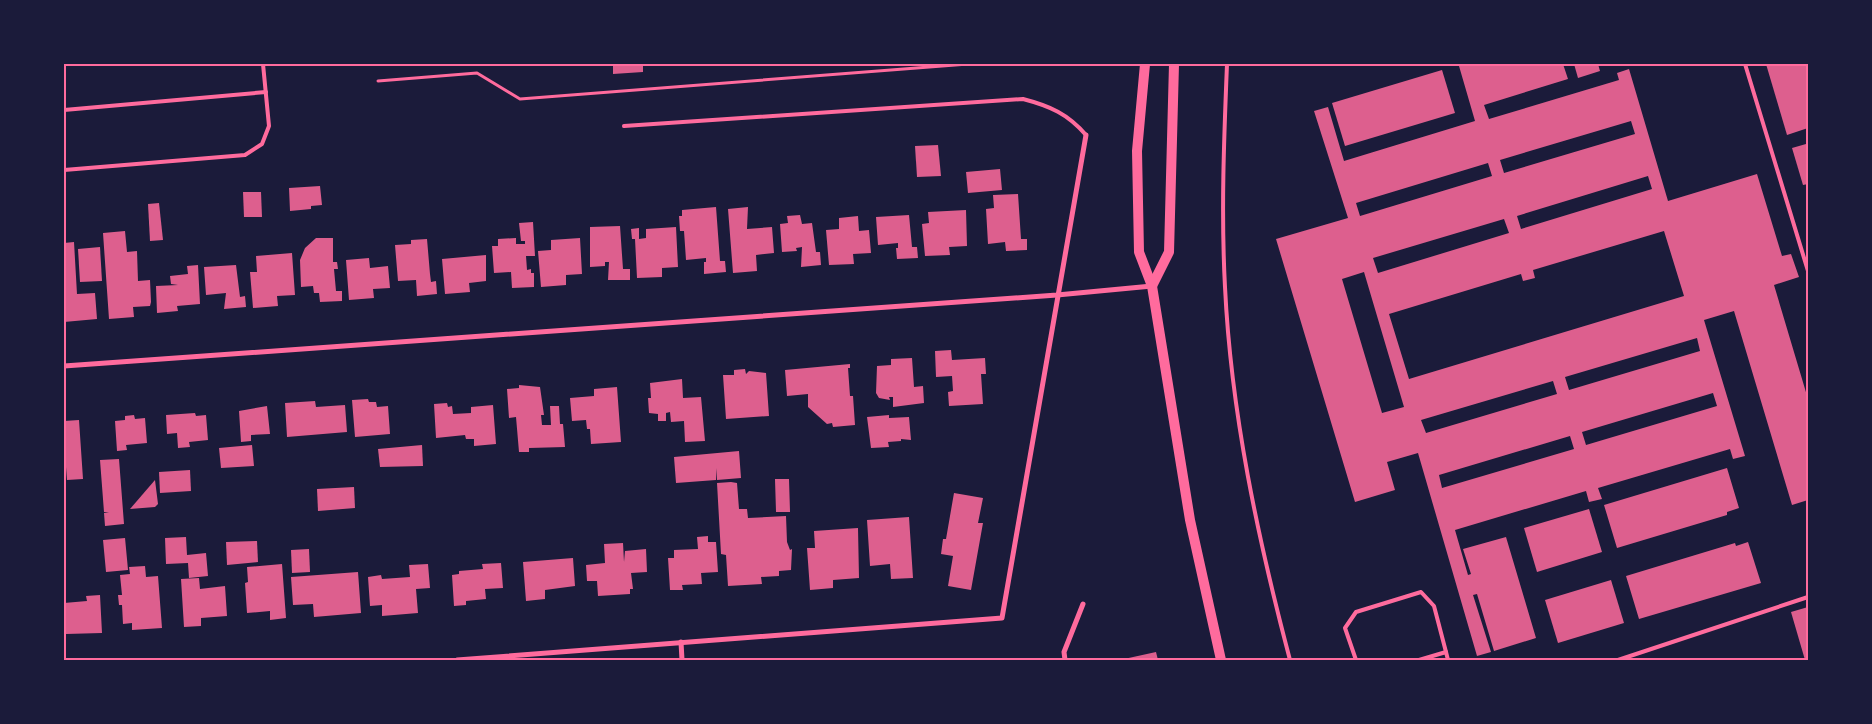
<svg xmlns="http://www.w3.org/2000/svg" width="1872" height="724" font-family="'Source Serif 4',serif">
  <rect width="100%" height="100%" fill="#1b1b3a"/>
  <!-- building -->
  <g fill="#dd5f8e" fill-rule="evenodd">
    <path d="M613 64H643V72L613 74Z"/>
    <path d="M1468 64H1563L1568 79 1484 105 1489 119 1619 80 1617 73 1629 69 1668 201 1757 174 1782 256 1791 254 1799 277 1774 285 1808 399V500L1792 505 1734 311 1704 320 1745 456 1733 459 1730 449 1598 488 1602 499 1589 502 1586 491 1455 530 1468 575 1471 574 1463 549 1506 537 1536 638 1494 651 1477 594 1473 595 1491 652 1477 656 1418 453 1387 462 1395 490 1355 502 1276 239 1348 218 1314 111 1328 107 1344 161 1475 121 1459 66ZM1631 121 1635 134 1504 173 1500 160ZM1488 163 1492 176 1360 216 1356 203ZM1648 176 1652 189 1521 229 1517 216ZM1504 219 1509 233 1378 273 1373 258ZM1664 231 1684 296 1409 379 1389 314 1521 274 1523 281 1535 278 1533 270ZM1364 272 1404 407 1382 413 1342 279ZM1697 338 1700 351 1569 390 1565 377ZM1553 381 1557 394 1426 433 1421 420ZM1713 393 1717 406 1586 445 1582 432ZM1570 436 1574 449 1442 488 1439 475Z"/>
    <path d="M1574 64H1598L1600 71 1578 78Z"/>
    <path d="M1766 64H1808V128L1787 135Z"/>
    <path d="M1442 70 1455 113 1345 146 1332 103Z"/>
    <path d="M1806 144 1808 152V184L1803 185 1792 148Z"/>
    <path d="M938 145 941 176 917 177 915 146Z"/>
    <path d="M1000 169 1002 190 968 193 966 172Z"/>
    <path d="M320 186 322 205 311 206V209L290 211 289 188Z"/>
    <path d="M243 192H261L262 217H244Z"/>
    <path d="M1018 194 1021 239H1027V250L1006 251 1005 242 988 244 986 209 994 208 993 195Z"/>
    <path d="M159 203 163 240 150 241 148 204Z"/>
    <path d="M716 207 720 261H725L726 272 704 274V262H706V258L686 260 684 231H680L679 216H682V210Z"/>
    <path d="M748 207 747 229 772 227 774 253 756 255 757 271 733 273 728 209Z"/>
    <path d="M966 210 967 246 949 247 950 255 925 256 922 224 929 223 928 212Z"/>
    <path d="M800 215 802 224 812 223 816 252H820L821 265 801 267 802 247 796 248 797 251 782 252 780 224 788 223 787 216Z"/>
    <path d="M909 215 912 247H917L918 258 897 259 896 248H898V243L878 245 876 217Z"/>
    <path d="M858 216 859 231 869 230 871 253 853 254 854 264 829 265 826 230 839 229V218Z"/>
    <path d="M533 222 535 256H526L527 270 531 269V273H534V287L512 288 511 272 494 273 492 246H498V239L516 238V244H525V241H521L519 223Z"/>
    <path d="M620 226 623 269H630V280H608L609 262H605V266L590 267V227Z"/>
    <path d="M676 227 678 267 662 268V277L637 278 635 239H632L631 229 639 228V239L646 238V229Z"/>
    <path d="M125 231 127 252 137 251 138 281 150 280 151 302 150 306 133 307 134 317 109 319 103 233Z"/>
    <path d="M316 238H333V262H337L338 269H334L336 291H342V301L320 302 319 293H314L313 286 301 287 300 260 305 248Z"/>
    <path d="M580 238 582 274 566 275V285L541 287 538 251 551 250V240Z"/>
    <path d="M427 239 430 274 431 282 436 281 437 294 417 296 416 280 398 281 395 245 411 244V240Z"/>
    <path d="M74 242 77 294 95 293 97 319 64 322V243Z"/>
    <path d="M100 247 102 281 80 282 78 249Z"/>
    <path d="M292 253 295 295 277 296 278 306 253 308 250 272H257L256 256Z"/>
    <path d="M486 255V281L469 283 470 292 445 294 442 259Z"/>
    <path d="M369 258 370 268 388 266 390 288 373 289 374 298 349 300 346 260Z"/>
    <path d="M198 265 200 304 177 306 178 311 157 313 156 286 178 285 171 284 170 276 188 274 187 266Z"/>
    <path d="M236 265 240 297 245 296 246 307 224 309 226 293 206 295 204 267Z"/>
    <path d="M951 350 952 360 985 358 986 374H981L983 404 949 406 948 392 953 391 952 376 936 377 935 351Z"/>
    <path d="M912 358 914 387 923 386 924 403 893 407V397H889L890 400 879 398 876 393 877 366 891 365V359Z"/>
    <path d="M850 364V368H848L850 396H853L855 425 833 427 832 423 827 424 808 407V394L787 396 785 370Z"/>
    <path d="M745 369 746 374 749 371 766 373 769 416 726 419 723 375H734V370Z"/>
    <path d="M682 379 683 398 701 397 705 441 685 442 684 421 671 422 670 412 666 413V421H658V414L649 413 648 398H651L650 383Z"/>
    <path d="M519 385 540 387 544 415H541L542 425H551L550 406H559L560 424H563L565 447 529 448V452H519L516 417 509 418 507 389 519 388Z"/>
    <path d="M617 387 621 442 591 444 590 429H587L586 420 572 421 570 398 594 396V389Z"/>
    <path d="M368 399 369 402H376L377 407 388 406 390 434 355 437 352 400Z"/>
    <path d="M315 401 316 407 345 405 347 432 287 437 285 403Z"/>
    <path d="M447 403 448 407 452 406 453 414 471 413V407L493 405 496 444 474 446V439H466L465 435 436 438 434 404Z"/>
    <path d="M267 406 270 434 251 435V441L241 442 239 411Z"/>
    <path d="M195 413 196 416 206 415 208 440 189 442 190 447 178 448 177 433 167 434 166 415Z"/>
    <path d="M134 415 135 419 145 418 147 443 126 445 127 450 117 451 115 421 125 420V416Z"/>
    <path d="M889 415V418L909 417 911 440 901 439V441L888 442 889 447 871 448 867 417Z"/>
    <path d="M79 420 83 479 67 480 66 467H64V421Z"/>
    <path d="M252 445 254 466 221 468 219 448Z"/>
    <path d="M422 445 423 466 380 467 378 449Z"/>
    <path d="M739 451 741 478 717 480 716 468V480L676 483 674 457Z"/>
    <path d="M119 459 124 524 105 526 104 513 109 512H104L100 460Z"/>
    <path d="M1727 468 1739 508 1727 512V515L1617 548 1604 505Z"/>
    <path d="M190 470 191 491 160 493 159 472Z"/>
    <path d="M775 479H789L790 512H776Z"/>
    <path d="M155 480 158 504 155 507 130 509Z"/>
    <path d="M731 482 737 483 739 509H747L748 518 786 516 787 542 790 550 792 549 791 570 779 571V576L761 577 762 584 728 586 726 555 721 554 717 483Z"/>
    <path d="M354 487 355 508 318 511 317 489Z"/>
    <path d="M954 493 983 498 978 523H983L971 590 948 586 953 556 941 554 943 539H946Z"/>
    <path d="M1589 509 1602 552 1537 572 1524 528Z"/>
    <path d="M909 517 913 578 891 579 890 564 870 566 867 520Z"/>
    <path d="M858 528 859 578 833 580V588L810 590 807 548H815L814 531Z"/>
    <path d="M708 536V542H716L718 572 701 573 702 584 682 585 683 590H670L668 558H674V550L698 549 697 537Z"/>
    <path d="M186 537 187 555 206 553 208 576 189 578 188 563 166 564 165 538Z"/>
    <path d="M125 538 128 570 106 572 103 540Z"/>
    <path d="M257 541 258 562 227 565 226 542Z"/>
    <path d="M1748 542 1761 583 1639 619 1626 576 1735 543 1736 546Z"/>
    <path d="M623 543 624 562 625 551 646 549 647 572 631 573 633 589H630V594L598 596 597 581H587L586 565 605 563 604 544Z"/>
    <path d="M309 549 310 572 292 573 291 550Z"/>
    <path d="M573 558 575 586 545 590V599L526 601 523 562Z"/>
    <path d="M501 563 503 588 485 589 486 599 466 601V605L454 606 452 575 459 574V571L483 569 482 564Z"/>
    <path d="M282 564 286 618 270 620V611L247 613 245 583 248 582 247 567Z"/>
    <path d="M428 564 430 588 416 589 418 613 382 616V605L370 606 368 577 381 575 382 579 410 577 409 565Z"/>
    <path d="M145 566 146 577 158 576 162 628 132 630V623L123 624 122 605H119L118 595H122L120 575 130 574 129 567Z"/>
    <path d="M358 572 361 613 314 617 313 604 293 605 291 577Z"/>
    <path d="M199 578 200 589 225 586 227 616 201 618V626L184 627 181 579Z"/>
    <path d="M1611 580 1624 623 1558 643 1545 600Z"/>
    <path d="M100 595 102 633 66 634 64 603 87 601 86 596Z"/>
    <path d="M1808 607V660H1805L1791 612Z"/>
    <path d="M1156 652 1158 660H1124V659Z"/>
  </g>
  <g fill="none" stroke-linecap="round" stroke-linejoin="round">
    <!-- path -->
    <path stroke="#ff6b9d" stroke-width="3" d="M378 81 477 73 520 99 968 64"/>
    <!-- service -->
    <g stroke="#ff6b9d" stroke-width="4">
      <path d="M1227 64C1224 138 1221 213 1225 287 1231 413 1258 539 1290 660"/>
      <path d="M1745 64 1808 271"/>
      <path d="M64 110 266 92"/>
      <path d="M624 126 1023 99C1050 106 1068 114 1086 135"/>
      <path d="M64 170 245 155 262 144 269 126 263 64"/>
      <path d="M1356 660 1345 628 1356 612 1421 592 1434 606 1446 652"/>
      <path d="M1419 660 1446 652 1448 660"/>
      <path d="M1618 660 1808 597"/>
    </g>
    <!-- minor -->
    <g stroke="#ff6b9d" stroke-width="5">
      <path d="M64 366 1057 295 1152 286"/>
      <path d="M681 642 682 660"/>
      <path d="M457 660 1002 618 1086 135"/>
      <path d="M1065 660 1064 652 1083 604"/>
    </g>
    <!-- secondary -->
    <g stroke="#ff6b9d" stroke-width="10">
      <path d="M1145 64 1137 151 1139 252 1152 286 1190 520 1221 660"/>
      <path d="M1152 286 1169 252 1174 64"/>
    </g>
  </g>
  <!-- border -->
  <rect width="1872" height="724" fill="none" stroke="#1b1b3a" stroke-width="130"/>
  <rect x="65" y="65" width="1742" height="594" fill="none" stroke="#ff6b9d" stroke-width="2"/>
</svg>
